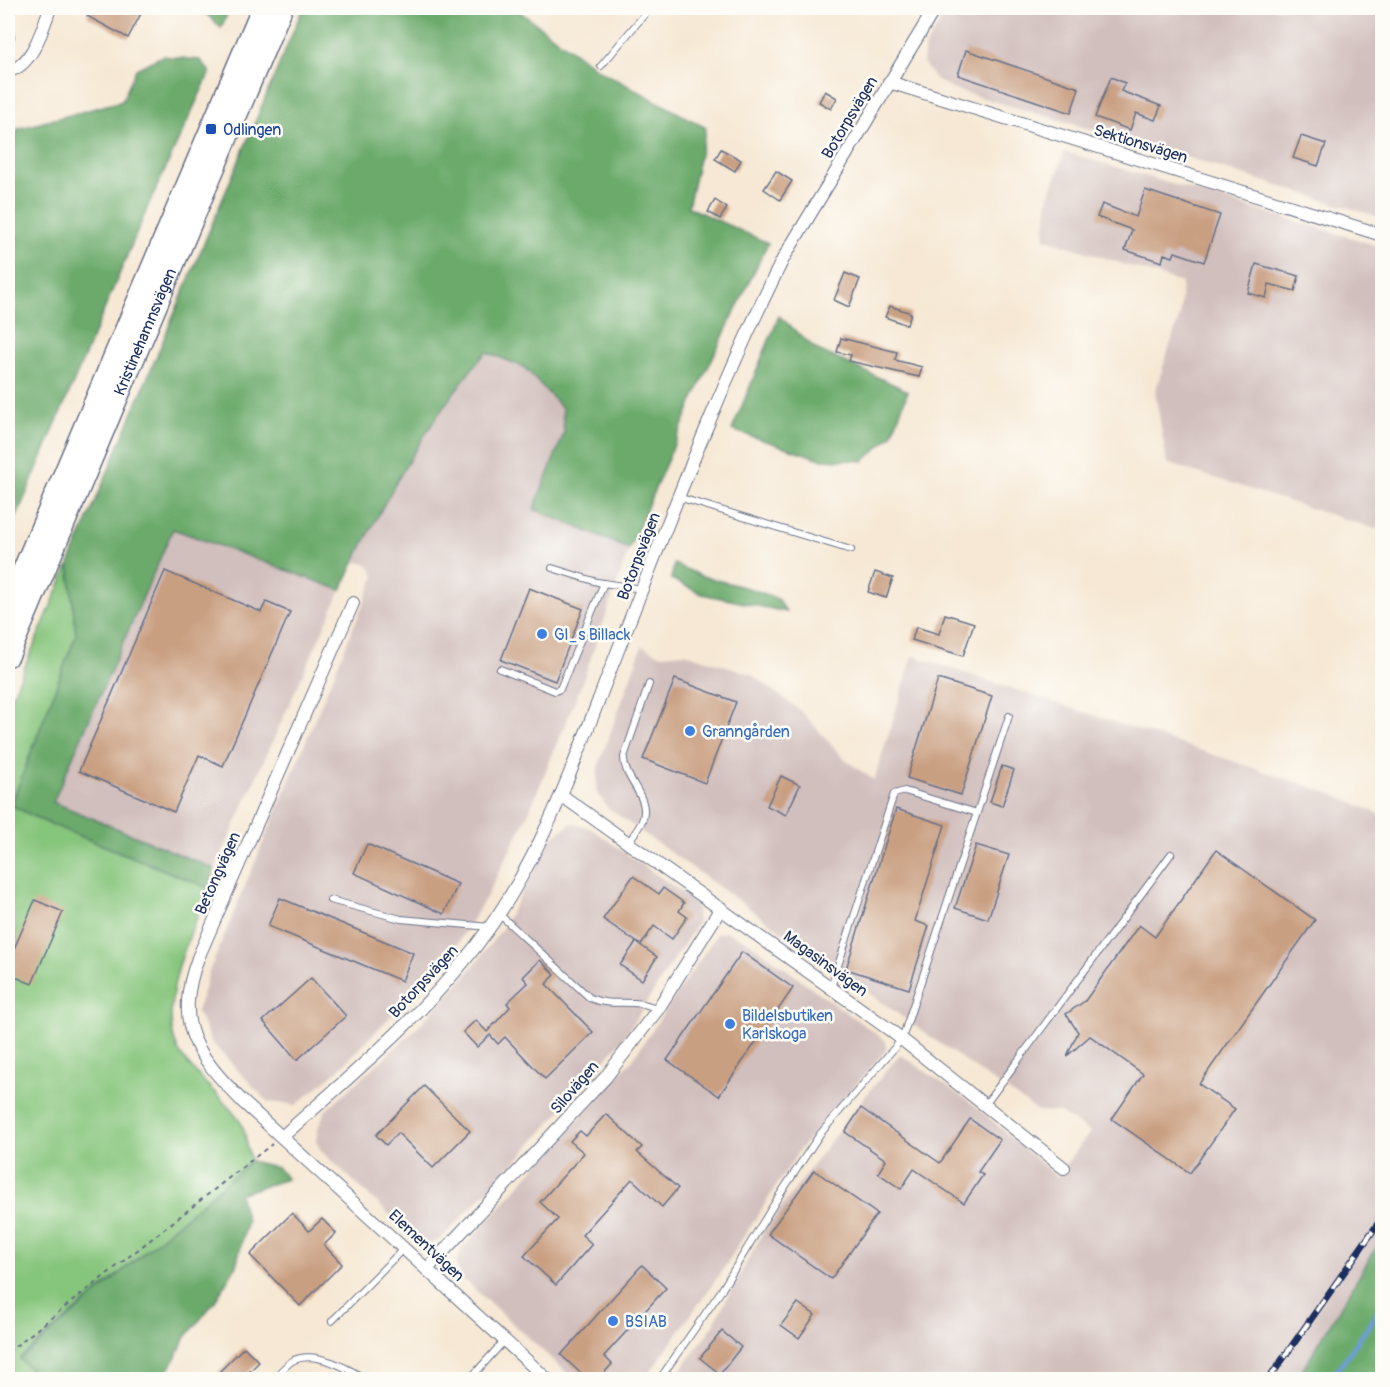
<svg xmlns="http://www.w3.org/2000/svg" width="1390" height="1387" font-family="Pangolin,sans-serif">
  <rect width="100%" height="100%" fill="#fdfcf7"/>
  <filter id="ink" filterUnits="userSpaceOnUse"><feTurbulence type="fractalNoise" baseFrequency=".0167" numOctaves="2"/><feDisplacementMap in="SourceGraphic" scale="12" xChannelSelector="R" yChannelSelector="G"/><feConvolveMatrix kernelMatrix="1 2 1 2 8 2 1 2 1" color-interpolation-filters="sRGB"/></filter>
  <filter id="wash" filterUnits="userSpaceOnUse"><feTurbulence type="fractalNoise" baseFrequency=".008" numOctaves="4" result="noise"/><feDisplacementMap in="SourceGraphic" scale="24" xChannelSelector="R" yChannelSelector="G"/><feGaussianBlur stdDeviation="1.35" result="paint"/><feColorMatrix in="noise" values="0 0 0 0 0 0 0 0 0 0 0 0 0 0 0 0 0 1.4 0 .05"/><feComposite in="paint" operator="in"/></filter>
  <g filter="url(#wash)">
    <rect width="100%" height="100%" fill="#f6e8d4"/>
    <!-- industrial -->
    <g fill="#d1bfbd">
      <path d="M949 8H1382V218L1156 148 952 89 934 78 923 63 925 47Z"/>
      <path d="M1065 152 1382 247V531L1167 463 1155 391 1180 315 1182 283 1044 238 1048 199Z"/>
      <path d="M486 352 524 367 562 408 564 433 534 509 629 549 582 683 529 812 488 894 450 956 337 1071 296 1105 268 1102 212 1043 197 1012 209 972 375 576 369 565 354 561 377 512 412 456 450 399Z"/>
      <path d="M173 528 341 590 215 869 53 802Z"/>
      <path d="M642 646 662 655 685 653 751 674 803 713 844 759 874 780 913 656 1329 793 1382 815V1240L1297 1379H674L709 1332 762 1234 846 1120 900 1054 974 1105 1057 1177 1090 1132 1059 1112 1038 1111 986 1076 608 808 596 791 598 767Z"/>
      <path d="M572 823 590 828 691 899 697 908 698 922 623 1039 520 1157 440 1240 427 1244 417 1240 321 1151 316 1140 319 1125 326 1110 415 1030 467 974 502 929 552 837Z"/>
      <path d="M727 932 747 941 886 1041V1050L800 1149 722 1271 645 1379H574L461 1277 456 1263 461 1250 632 1060 717 934Z"/>
    </g>
    <!-- green -->
    <path fill="#86c57c" stroke="#507a6d" stroke-width="1.5" d="M69 564 76 635 11 805 43 821 209 888C191 934 150 1014 184 1059 195 1074 238 1113 242 1125 247 1136 246 1149 251 1161L20 1358 40 1379 8 1380V706Z"/>
    <!-- forest -->
    <g fill="#6caa6c" stroke="#446c65" stroke-width="1.5">
      <path d="M200 8H230L221 28Z"/>
      <path d="M303 8H515L597 69 706 128 688 207 768 243 702 380 629 549 534 509 564 433 562 408 524 367 486 352C425 424 381 505 341 590L173 529 53 802 215 869 209 888 43 821 11 805 76 635 69 564Z"/>
      <path d="M162 56 200 60 210 72 149 204 8 537V146L18 129 122 101 136 69Z"/>
      <path d="M779 316 816 349 908 391 892 435 864 461 821 459 732 430Z"/>
      <path d="M674 564 702 576 755 590 778 599 786 612 702 594 671 579Z"/>
      <path d="M251 1161 278 1168 287 1179 239 1194 247 1221 236 1266 215 1301 186 1337 169 1370 168 1379H40L20 1359Z"/>
      <path d="M1382 1240V1379H1297L1375 1250Z"/>
    </g>
    <g fill="none" stroke-linecap="round" stroke-linejoin="round">
      <!-- stream -->
      <path stroke="#6d9dd7" stroke-width="4.5" d="M1330 1380 1382 1307"/>
    </g>
    <g id="blocks">
      <!-- building -->
      <g fill="#c99f81">
        <path d="M91 8H144L128 38 87 16Z"/>
        <path d="M966 50 1079 88 1071 113 958 75Z"/>
        <path d="M1111 77 1125 83 1121 91 1161 106 1155 120 1136 113 1130 130 1095 117Z"/>
        <path d="M825 91 837 98 831 109 819 102Z"/>
        <path d="M1301 136 1326 144 1318 166 1293 158Z"/>
        <path d="M721 149 741 160 735 171 715 159Z"/>
        <path d="M776 171 792 181 780 200 764 189Z"/>
        <path d="M1145 190 1220 215 1204 262 1175 252 1173 257 1164 254 1162 262 1125 250 1132 230 1097 217 1102 204 1136 217Z"/>
        <path d="M715 200 727 208 720 219 708 212Z"/>
        <path d="M1256 264 1299 276 1295 291 1269 284 1266 298 1248 293Z"/>
        <path d="M845 273 860 279 849 307 834 300Z"/>
        <path d="M890 306 911 313 907 325 885 317Z"/>
        <path d="M841 338 897 352 895 360 922 367 919 377 849 361 851 355 837 352Z"/>
        <path d="M165 571 261 612 266 602 290 612 223 766 199 755 174 812 79 771Z"/>
        <path d="M875 572 893 578 886 598 868 592Z"/>
        <path d="M529 588 583 609 555 681 501 660Z"/>
        <path d="M945 614 974 623 963 656 912 640 916 627 939 634Z"/>
        <path d="M675 679 736 702 705 783 643 759Z"/>
        <path d="M938 679 992 696 961 795 907 778Z"/>
        <path d="M1002 766 1014 770 1002 806 990 802Z"/>
        <path d="M781 776 800 785 786 815 767 806Z"/>
        <path d="M896 809 945 825 915 921 929 926 909 989 846 969Z"/>
        <path d="M367 844 458 884 444 914 354 873Z"/>
        <path d="M976 845 1009 855 988 919 955 908Z"/>
        <path d="M1216 850 1315 920 1199 1084 1235 1109 1190 1173 1112 1119 1143 1074 1090 1036 1067 1056 1078 1032 1066 1014 1085 1001 1139 925 1155 937Z"/>
        <path d="M633 876 659 894 663 888 684 903 679 911 687 917 672 939 654 926 641 945 603 919Z"/>
        <path d="M280 898 413 953 402 981 268 926Z"/>
        <path d="M35 900 63 912 32 984 8 974V963Z"/>
        <path d="M636 942 657 957 642 980 620 965Z"/>
        <path d="M742 952 793 988 719 1096 667 1060Z"/>
        <path d="M540 960 555 975 546 984 593 1032 545 1079 505 1037 498 1044 490 1035 477 1047 463 1032 476 1020 487 1032 510 1007 507 1003 528 983 523 977Z"/>
        <path d="M311 978 346 1016 297 1060 263 1021Z"/>
        <path d="M424 1086 470 1131 433 1168 398 1133 386 1145 376 1135Z"/>
        <path d="M861 1108 940 1163 970 1119 1000 1140 978 1172 983 1175 964 1203 914 1169 901 1189 878 1173 886 1160 845 1132Z"/>
        <path d="M606 1114 642 1147 637 1152 678 1188 662 1207 632 1179 582 1235 592 1244 556 1285 524 1256 558 1219 540 1202 584 1153 570 1141 580 1131 586 1136Z"/>
        <path d="M814 1170 877 1214 831 1279 768 1234Z"/>
        <path d="M292 1213 309 1231 322 1219 336 1233 324 1245 342 1264 300 1306 250 1255Z"/>
        <path d="M642 1265 666 1288 604 1356 612 1364 598 1380H588L561 1355Z"/>
        <path d="M798 1303 815 1315 799 1338 781 1325Z"/>
        <path d="M722 1331 741 1347 720 1374 700 1358Z"/>
        <path d="M244 1347 259 1362 241 1380H211Z"/>
      </g>
    </g>
  </g>
  <g filter="url(#ink)">
    <use href="#blocks" fill-opacity="0" stroke="#687087" stroke-width="1.5"/>
    <g fill="none" stroke-linecap="round" stroke-linejoin="round">
      <!-- lane casing -->
      <g stroke="#687087" stroke-width="8">
        <g id="lane">
          <path d="M8 35 11 37"/>
          <path d="M601 66 650 8"/>
          <path d="M678 497 851 550"/>
          <path d="M552 568 597 582 642 589"/>
          <path d="M500 669 555 691 560 689 604 583"/>
          <path d="M629 842C633 835 639 828 642 821 652 797 623 780 624 757L649 684"/>
          <path d="M330 900 401 919 490 927"/>
          <path d="M499 914 590 998C612 1008 636 997 657 1009"/>
          <path d="M831 987 894 794 905 791 977 813"/>
          <path d="M985 1105 1171 854"/>
          <path d="M332 1321 404 1248"/>
          <path d="M272 1380C279 1374 286 1364 294 1360 316 1350 349 1369 367 1380"/>
          <path d="M469 1380 505 1340"/>
          <path d="M659 1380 721 1291 779 1196 820 1134 902 1039 1009 716"/>
        </g>
      </g>
      <!-- street casing -->
      <g stroke="#687087" stroke-width="14">
        <g id="street">
          <path d="M8 71C32 67 43 28 50 8"/>
          <path d="M889 82 1382 235"/>
          <path d="M353 603 198 958C173 1025 196 1054 243 1102L548 1380"/>
          <path d="M561 795 890 1030 1064 1168"/>
          <path d="M283 1136C357 1070 435 1006 492 924 547 845 578 752 613 663 667 526 717 391 783 259L935 8"/>
          <path d="M427 1269 605 1078 658 1009 721 908"/>
        </g>
      </g>
      <!-- highway casing -->
      <g stroke="#687087" stroke-width="25">
        <g id="highway">
          <path d="M8 608 263 8"/>
          <path id="s1" d="M8 655 281 8"/>
        </g>
      </g>
      <!-- path -->
      <path stroke="#687087" stroke-width="2" stroke-dasharray="4.5 4.5" stroke-linecap="butt" d="M8 1352 272 1144"/>
      <!-- lane -->
      <use href="#lane" stroke="#fff" stroke-width="6"/>
      <!-- street -->
      <use href="#street" stroke="#fff" stroke-width="12"/>
      <!-- highway -->
      <use href="#highway" stroke="#fff" stroke-width="22"/>
      <!-- rail casing -->
      <g stroke="#1b2f5e" stroke-width="7">
        <path id="rail" d="M1268 1380 1382 1218"/>
      </g>
      <!-- rail -->
      <use href="#rail" stroke="#fdfcf7" stroke-width="4.5" stroke-dasharray="14" stroke-linecap="butt"/>
    </g>
  </g>
  <!-- markers -->
  <rect fill="#1a4fb4" stroke="#fdfcf7" stroke-width="2" x="205" y="123" width="12" height="12" rx="3"/>
  <g fill="#3f7fe0" stroke="#fdfcf7" stroke-width="2">
    <circle cx="542" cy="634" r="6"/>
    <circle cx="690" cy="731" r="6"/>
    <circle cx="730" cy="1024" r="6"/>
    <circle cx="613" cy="1321" r="6"/>
  </g>
  <g text-anchor="middle" stroke-width="5" stroke-linejoin="round" paint-order="stroke">
    <!-- street labels -->
    <g font-size="16" fill="#1b2f5e" stroke="#fdfcf7">
      <text transform="translate(849 117) rotate(-59)" y="6">Botorpsvägen</text>
      <text transform="translate(1141 143) rotate(17)" y="6">Sektionsvägen</text>
      <text dy="6" stroke="none"><textPath href="#s1" startOffset="351">Kristinehamnsvägen</textPath></text>
      <text transform="translate(638 556) rotate(-69)" y="6">Botorpsvägen</text>
      <text transform="translate(217 873) rotate(-66)" y="6">Betongvägen</text>
      <text transform="translate(826 963) rotate(36)" y="6">Magasinsvägen</text>
      <text transform="translate(423 981) rotate(-47)" y="6">Botorpsvägen</text>
      <text transform="translate(574 1087) rotate(-49)" y="6">Silovägen</text>
      <text transform="translate(427 1245) rotate(43)" y="6">Elementvägen</text>
    </g>
    <!-- transit labels -->
    <g font-size="16" fill="#164399" stroke="#fdfcf7" text-anchor="start">
      <text x="223" y="135">Odlingen</text>
    </g>
    <!-- shop labels -->
    <g font-size="16" fill="#366cbe" stroke="#fdfcf7" text-anchor="start">
      <text x="554" y="640">Gl_s Billack</text>
      <text x="702" y="737">Granngården</text>
      <text x="742" y="1021">Bildelsbutiken<tspan x="742" dy="18">Karlskoga</tspan></text>
      <text x="625" y="1327">BSIAB</text>
    </g>
  </g>
  <!-- margin -->
  <rect width="1390" height="1387" fill="none" stroke="#fdfcf7" stroke-width="30"/>
</svg>
